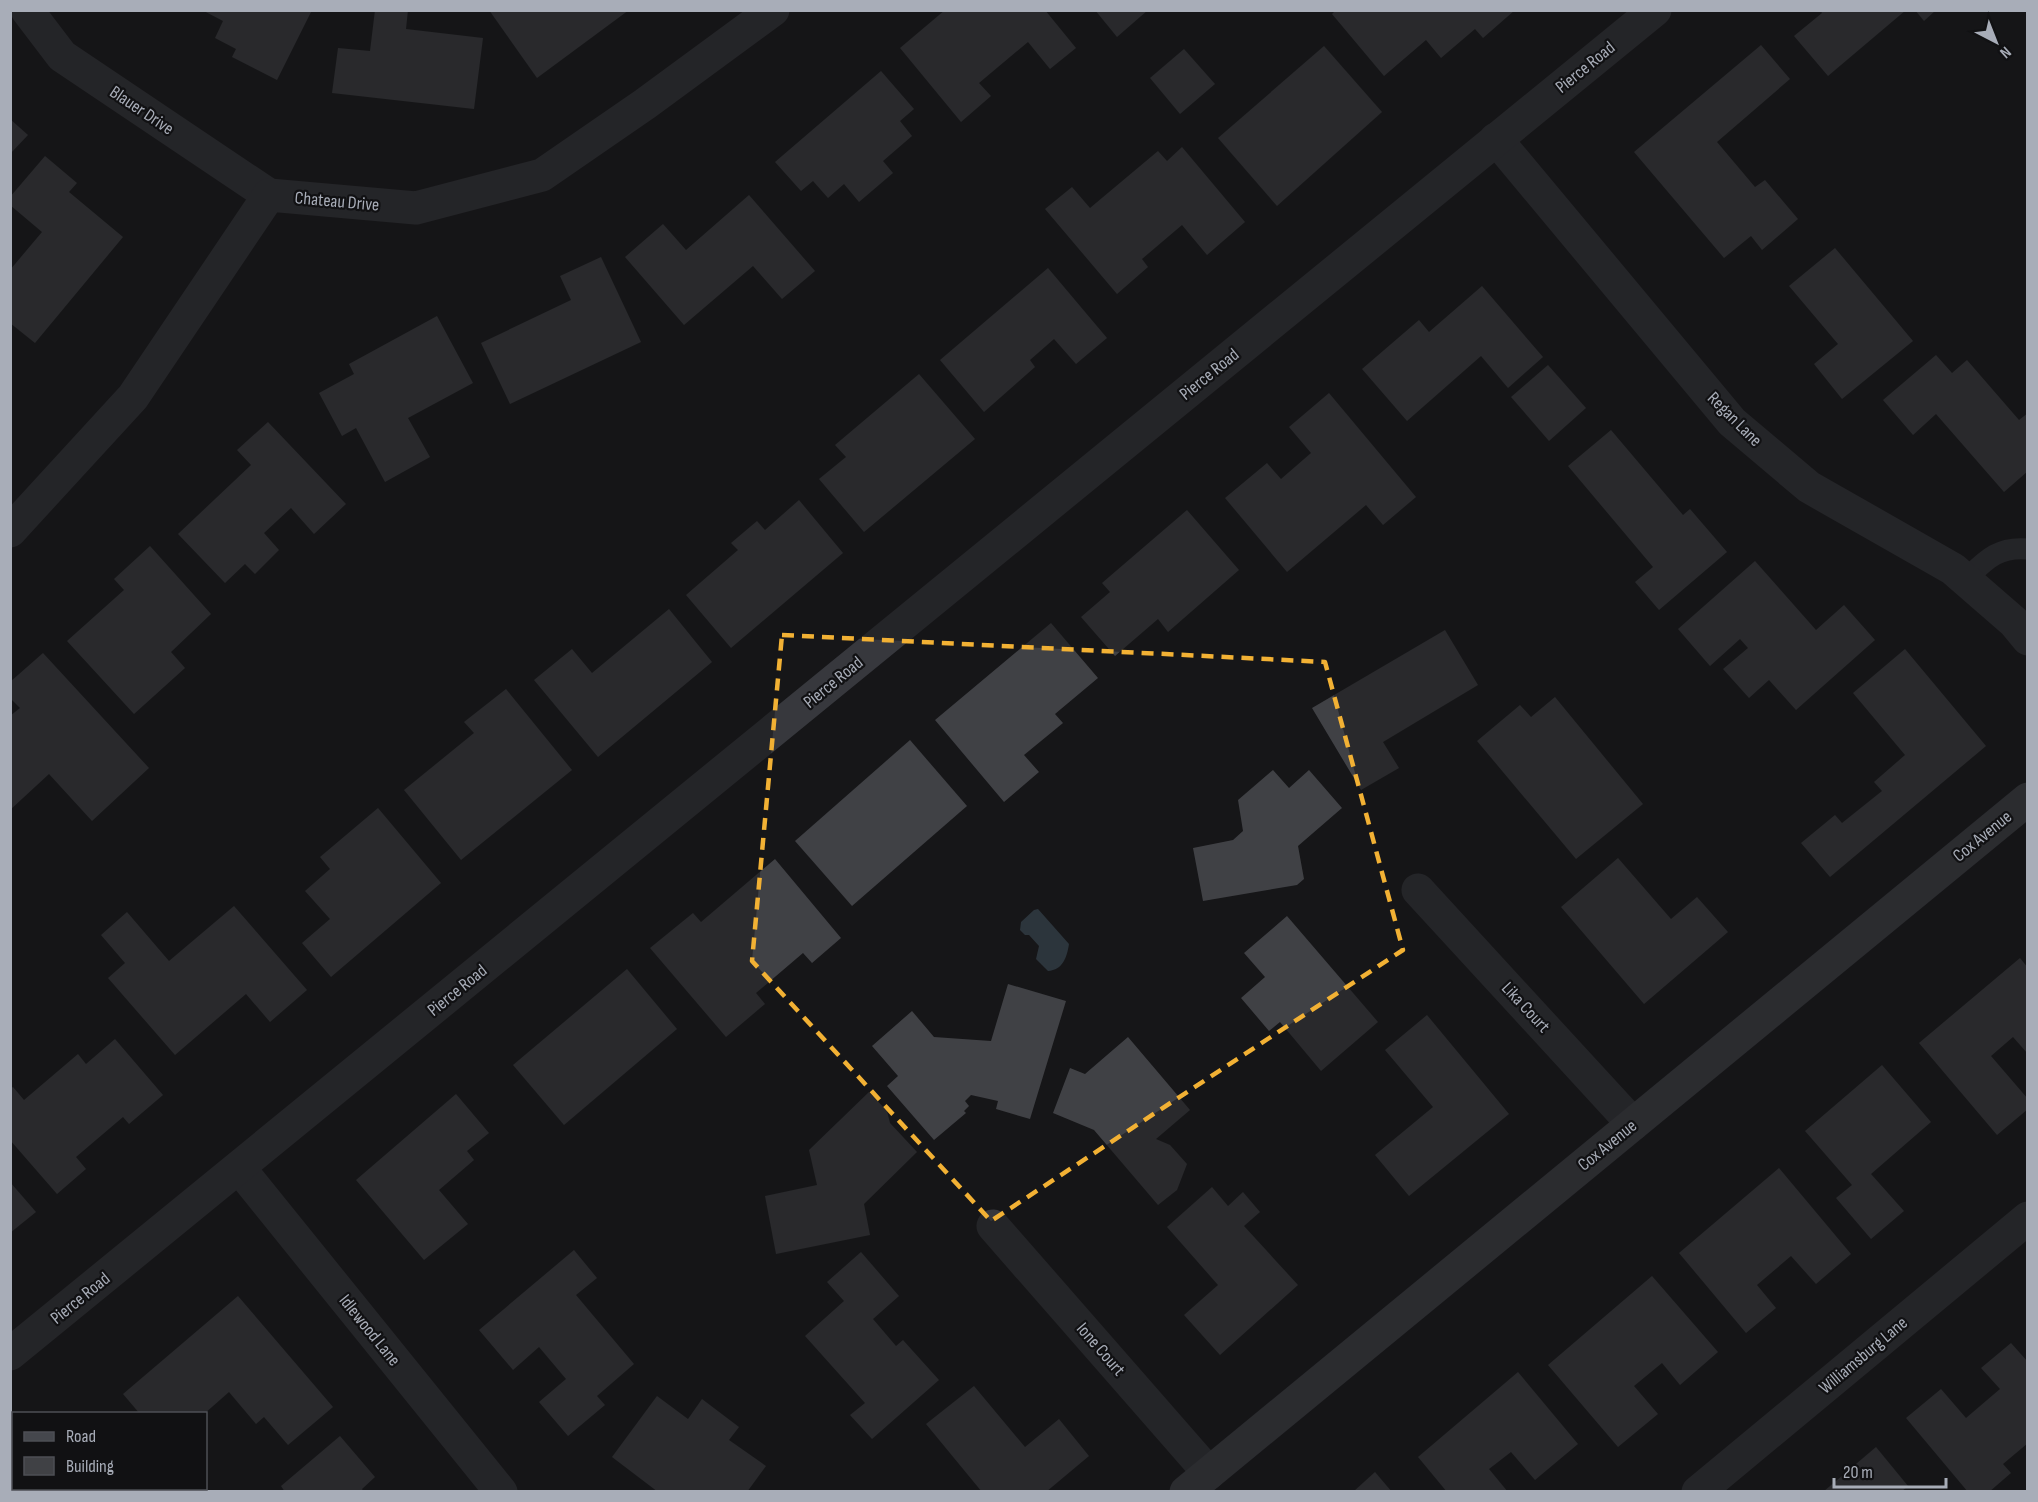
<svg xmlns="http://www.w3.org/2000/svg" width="2038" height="1502" font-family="'Sofia Sans Condensed',sans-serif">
  <rect width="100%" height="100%" fill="#161618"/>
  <!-- water -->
  <path fill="#2c353c" d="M1038 909 1069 944C1067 957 1063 970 1048 971L1036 959 1039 946 1029 935H1025L1020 930 1021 922 1034 910Z"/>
  <!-- building -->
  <g fill="#404145">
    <path d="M202 10H312L277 80 232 57 236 49 215 38 223 21Z"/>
    <path d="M375 10H408L406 29 483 38 474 109 332 93 338 48 370 51Z"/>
    <path d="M489 10H629L537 78Z"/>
    <path d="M945 10H1045L1076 48 1050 69 1028 42 979 83 991 96 961 122 900 48Z"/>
    <path d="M1095 10H1148L1117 37Z"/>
    <path d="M1336 10H1515L1483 38 1475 29 1441 58 1426 40 1384 76 1332 14Z"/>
    <path d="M1820 10H1906L1828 76 1794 36 1822 13Z"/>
    <path d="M1915 10H1936L1924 21Z"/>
    <path d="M1761 45 1790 79 1717 142 1755 187 1765 180 1798 219 1762 250 1751 236 1724 258 1634 152Z"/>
    <path d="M1324 46 1382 112 1277 206 1218 138Z"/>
    <path d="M1184 49 1215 84 1180 114 1150 78Z"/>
    <path d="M881 71 914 109 900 121 912 136 883 161 893 173 859 202 844 184 828 198 813 181 801 191 775 162Z"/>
    <path d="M10 119 28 135 10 154Z"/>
    <path d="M1182 147 1245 222 1207 255 1182 225 1142 259 1148 267 1117 294 1045 209 1072 187 1090 208 1158 151 1167 161Z"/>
    <path d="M45 156 77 183 69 192 123 237 35 343 10 323V270L42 232 10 205V197Z"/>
    <path d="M749 195 815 271 782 299 753 266 684 325 625 257 663 224 686 250Z"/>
    <path d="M1835 248 1913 341 1842 399 1814 364 1838 344 1789 286Z"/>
    <path d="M601 257 641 342 510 404 481 343 571 300 560 276Z"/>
    <path d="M1048 268 1107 338 1076 364 1054 339 1030 360 1035 367 984 412 940 360Z"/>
    <path d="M1482 286 1543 357 1508 388 1481 356 1407 421 1362 369 1419 320 1429 332Z"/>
    <path d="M437 316 473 383 408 418 430 457 385 482 356 428 342 436 319 393 354 374 349 364Z"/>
    <path d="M1936 355 1952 373 1967 360 2019 420 2028 413V471L2004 492 1936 414 1913 435 1883 400Z"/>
    <path d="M1548 365 1586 408 1549 441 1511 397Z"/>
    <path d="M919 374 975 439 864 532 819 479 846 457 835 445Z"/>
    <path d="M1329 393 1416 497 1383 525 1366 505 1287 572 1225 498 1267 463 1281 479 1311 453 1289 427Z"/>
    <path d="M268 422 346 504 314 534 291 508 264 533 279 550 255 574 245 564 225 583 178 534 251 465 237 450Z"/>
    <path d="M1611 430 1683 515 1690 509 1727 552 1659 610 1635 582 1653 567 1568 466Z"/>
    <path d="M799 500 843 553 731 648 686 595 738 550 731 543 757 521 765 530Z"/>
    <path d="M1187 510 1239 570 1168 632 1158 619 1115 656 1081 617 1110 592 1102 583Z"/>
    <path d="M150 546 211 614 171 652 185 668 134 714 67 641 124 590 114 579Z"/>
    <path d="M1755 561 1816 630 1844 605 1875 640 1796 710 1769 680 1749 698 1723 669 1748 648 1740 639 1710 666 1678 629Z"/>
    <path d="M669 609 712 662 598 757 534 680 572 649 592 673Z"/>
    <path d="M1051 623 1098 678 1055 714 1063 723 1024 755 1039 772 1004 802 935 720Z"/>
    <path d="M1445 630 1478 685 1383 742 1399 768 1361 790 1312 708Z"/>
    <path d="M1905 649 1986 746 1830 877 1801 843 1835 815 1842 823 1882 791 1874 782 1905 755 1853 693Z"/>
    <path d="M43 653 149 768 92 821 49 774 10 810V716L20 708 10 698V682Z"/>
    <path d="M506 689 572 770 461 860 404 790 474 733 464 722Z"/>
    <path d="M1555 697 1643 804 1576 859 1477 741 1520 705 1531 717Z"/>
    <path d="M910 740 967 806 852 906 795 841Z"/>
    <path d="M1273 770 1289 788 1309 770 1342 808 1298 846 1304 879 1297 885 1203 901 1193 848 1233 840 1243 831 1238 800Z"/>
    <path d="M378 808 441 883 331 977 302 943 330 919 305 891 330 869 320 857Z"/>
    <path d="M1618 858 1671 919 1697 897 1728 932 1644 1004 1561 907Z"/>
    <path d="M775 859 841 938 812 963 803 953 756 993 765 1004 726 1037 650 948 693 913 701 922Z"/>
    <path d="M234 906 307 990 270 1022 246 994 175 1055 108 978 125 963 101 935 127 912 169 961Z"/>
    <path d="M1287 916 1378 1022 1321 1071 1280 1022 1269 1031 1241 998 1265 977 1244 953Z"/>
    <path d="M2020 958 2028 968V1054L2013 1037 1991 1056 2028 1099V1109L1997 1135 1919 1043Z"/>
    <path d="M627 969 677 1029 564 1125 513 1065Z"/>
    <path d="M1008 984 1066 1001 1030 1119 996 1109 998 1101 971 1095 965 1101 969 1106 964 1111 966 1113 934 1140 887 1086 898 1076 872 1046 912 1011 934 1037 991 1041Z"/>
    <path d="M1427 1015 1509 1114 1409 1196 1375 1155 1433 1107 1385 1050Z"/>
    <path d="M1128 1037 1190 1110 1156 1139 1170 1145 1187 1164 1177 1190 1158 1205 1094 1130 1053 1113 1070 1068 1085 1074Z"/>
    <path d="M115 1039 163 1095 129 1124 123 1117 76 1157 86 1169 57 1194 10 1140V1089L13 1087 24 1100 78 1054 86 1064Z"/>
    <path d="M1882 1065 1931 1122 1871 1174 1904 1211 1871 1239 1836 1198 1852 1185 1805 1131Z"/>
    <path d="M869 1092 887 1111 890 1123 917 1152 864 1204 870 1235 776 1254 765 1196 817 1185 809 1150Z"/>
    <path d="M456 1094 489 1133 467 1151 474 1160 439 1190 468 1224 424 1260 356 1180Z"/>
    <path d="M1779 1168 1851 1254 1816 1284 1791 1256 1757 1285 1776 1308 1746 1333 1679 1253Z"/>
    <path d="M10 1182 36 1212 10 1233Z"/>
    <path d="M1212 1187 1228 1206 1243 1192 1260 1212 1244 1226 1298 1285 1220 1355 1184 1315 1218 1285 1167 1227Z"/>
    <path d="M574 1250 597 1278 576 1295 634 1364 597 1396 605 1405 568 1436 539 1402 566 1379 539 1347 513 1370 479 1330Z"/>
    <path d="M861 1252 899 1296 873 1319 896 1346 903 1340 939 1380 872 1439 850 1415 865 1403 805 1336 844 1301 827 1282Z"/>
    <path d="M1652 1276 1718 1352 1680 1385 1662 1363 1634 1386 1658 1414 1618 1447 1548 1365Z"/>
    <path d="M238 1296 333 1407 288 1445 264 1417 256 1424 229 1392 204 1414H140L123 1394Z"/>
    <path d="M2011 1343 2028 1362V1443L2003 1464 2011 1473 1989 1492H1968L1906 1418 1941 1389 1966 1418 2000 1389 1981 1368Z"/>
    <path d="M1518 1372 1578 1444 1535 1480 1511 1452 1489 1469 1508 1492H1447L1418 1457Z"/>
    <path d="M974 1386 1025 1447 1059 1419 1089 1456 1046 1492H982L926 1424Z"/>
    <path d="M657 1396 688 1419 702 1399 739 1427 729 1440 766 1466 747 1492H658L612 1457Z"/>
    <path d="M340 1436 375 1477 362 1489 364 1492H285L281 1486Z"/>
    <path d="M1876 1447 1908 1486 1901 1492H1823Z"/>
    <path d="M1375 1472 1392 1492H1353Z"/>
    <path d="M19 1488H92L89 1492H15Z"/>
  </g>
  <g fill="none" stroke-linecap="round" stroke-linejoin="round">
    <!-- lane -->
    <path stroke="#37383d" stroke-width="21" d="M1965 580C1985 561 1997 546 2028 549"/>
    <!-- street -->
    <g stroke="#37383d" stroke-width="33">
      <path d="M27 10 62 56 269 195"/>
      <path d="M1496 139 1732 422 1809 487 1953 569 2014 622 2028 639"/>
      <path d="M10 531 133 397 269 195 416 208 542 175 645 104 773 10"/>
      <path d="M1418 890 1633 1124"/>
      <path d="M240 1169 501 1492"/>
      <path d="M993 1226 1209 1473"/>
      <path d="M10 1354 1655 10"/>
      <path d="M1698 1492 2028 1218"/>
    </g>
    <!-- secondary -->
    <path stroke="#45474d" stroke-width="33" d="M1186 1492 2028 799"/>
  </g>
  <!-- marked area -->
  <path d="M0 0H2038V1502H0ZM782 635 1325 662 1403 950 991 1221 752 961Z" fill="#161618" fill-opacity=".55" fill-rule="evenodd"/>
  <path fill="none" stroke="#f2b134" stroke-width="4.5" stroke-dasharray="12 8" stroke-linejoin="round" d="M782 635 1325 662 1403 950 991 1221 752 961Z"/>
  <g text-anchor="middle" stroke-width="4.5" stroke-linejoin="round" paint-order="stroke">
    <!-- street labels -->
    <g font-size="18" fill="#a8adb8" stroke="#111113">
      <text transform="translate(1585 67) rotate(-39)" y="6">Pierce Road</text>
      <text transform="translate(142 110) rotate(34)" y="6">Blauer Drive</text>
      <text transform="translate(337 201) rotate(5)" y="6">Chateau Drive</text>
      <text transform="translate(1209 374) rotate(-39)" y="6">Pierce Road</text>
      <text transform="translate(1735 419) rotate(45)" y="6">Regan Lane</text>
      <text transform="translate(833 682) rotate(-39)" y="6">Pierce Road</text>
      <text transform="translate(1982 836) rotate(-39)" y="6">Cox Avenue</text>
      <text transform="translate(457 990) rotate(-39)" y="6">Pierce Road</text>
      <text transform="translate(1526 1007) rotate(47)" y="6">Lika Court</text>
      <text transform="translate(1607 1145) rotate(-39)" y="6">Cox Avenue</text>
      <text transform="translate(80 1298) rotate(-39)" y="6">Pierce Road</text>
      <text transform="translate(370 1330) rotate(51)" y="6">Idlewood Lane</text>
      <text transform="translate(1101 1349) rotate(49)" y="6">Ione Court</text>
      <text transform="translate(1863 1355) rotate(-40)" y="6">Williamsburg Lane</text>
    </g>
  </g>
  <!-- border -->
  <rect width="2038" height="1502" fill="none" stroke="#a8adb8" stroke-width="24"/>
  <!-- legend -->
  <rect x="12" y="1412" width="195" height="78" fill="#111113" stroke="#4d4f55" stroke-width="1.5"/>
  <rect x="24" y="1432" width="30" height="9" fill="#45474d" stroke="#4d4f55" stroke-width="1.5"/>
  <text x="66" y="1442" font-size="18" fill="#a8adb8">Road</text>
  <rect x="24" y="1457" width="30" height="18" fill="#404145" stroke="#4d4f55" stroke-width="1.5"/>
  <text x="66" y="1472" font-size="18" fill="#a8adb8">Building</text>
  <!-- north arrow -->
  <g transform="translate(1996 42) rotate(138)" stroke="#111113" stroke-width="4.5" paint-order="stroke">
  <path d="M0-4.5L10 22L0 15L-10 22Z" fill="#a8adb8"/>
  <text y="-9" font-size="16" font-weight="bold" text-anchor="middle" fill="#a8adb8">N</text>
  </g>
  <!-- scale -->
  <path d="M1834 1478v9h112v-9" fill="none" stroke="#a8adb8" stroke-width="3"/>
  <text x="1843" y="1478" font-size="18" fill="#a8adb8" stroke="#111113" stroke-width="4.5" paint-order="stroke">20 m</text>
</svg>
